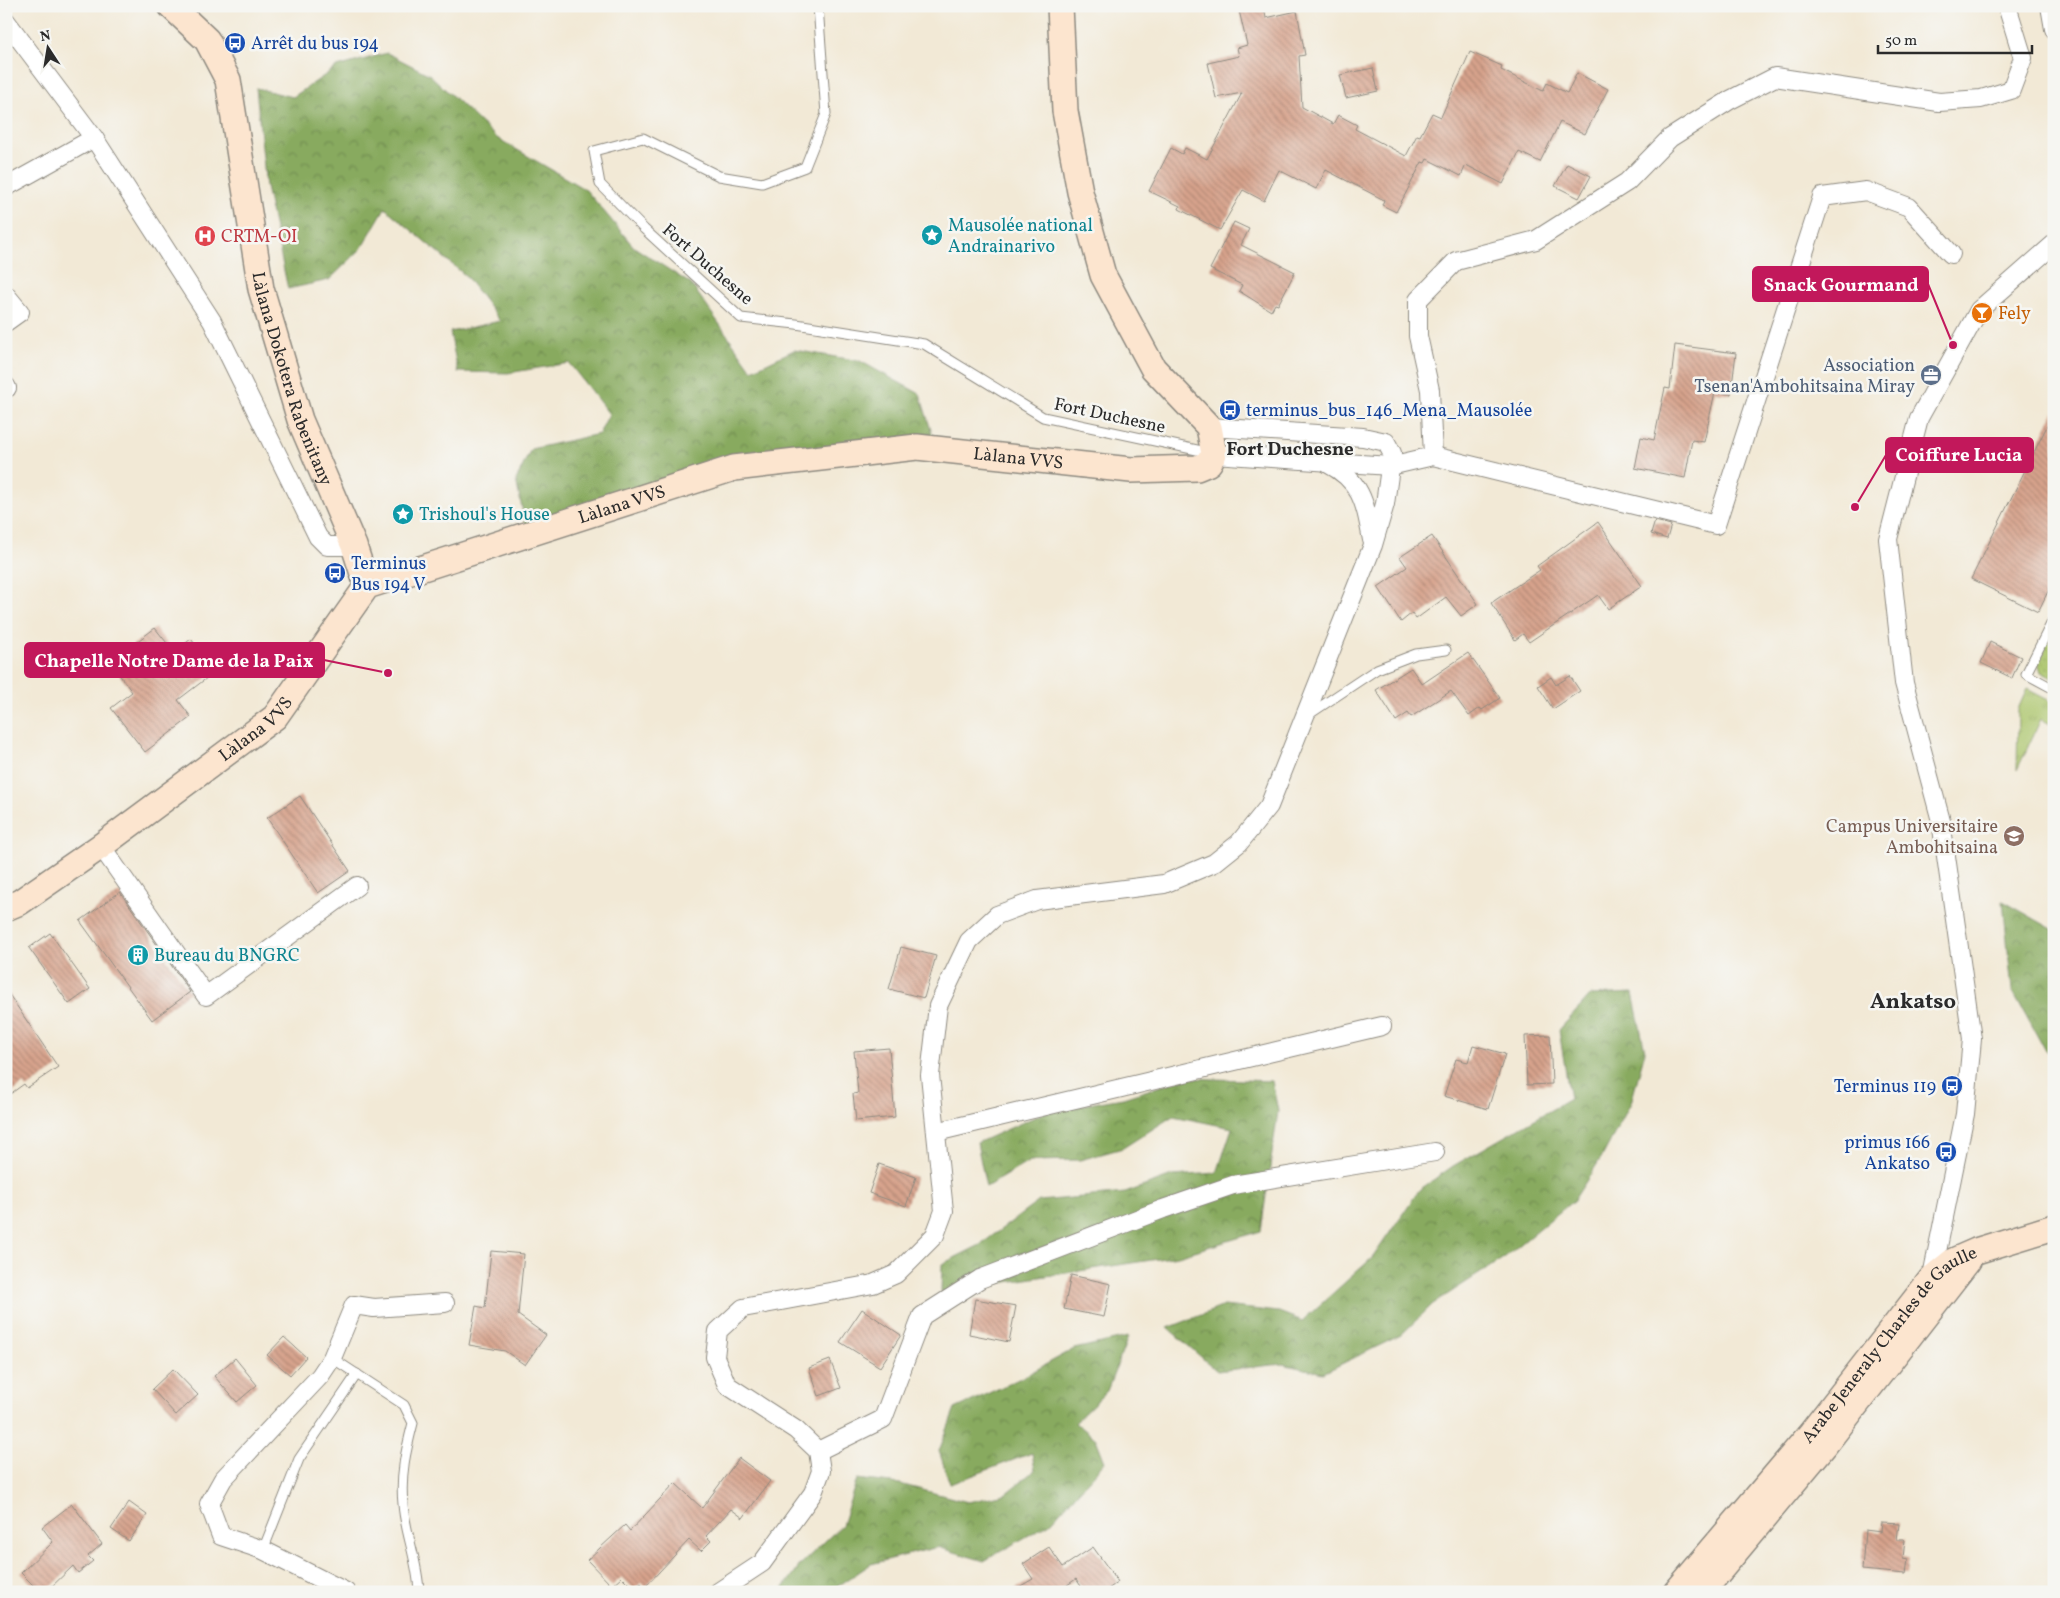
<svg xmlns="http://www.w3.org/2000/svg" width="2060" height="1598" font-family="Vollkorn,serif">
  <defs>
    <pattern id="grass-tufts" width="24" height="20" patternUnits="userSpaceOnUse" patternTransform="scale(1.25)"><rect width="24" height="20" fill="#abc56b"/><path d="M3 7l-1-3M5 7V3M7 7l1-3M15 17l-1-3M17 17v-4M19 17l1-3" fill="none" stroke="#93a95d"/></pattern>
    <pattern id="forest-crowns" width="20" height="18" patternUnits="userSpaceOnUse" patternTransform="scale(1.25)"><rect width="20" height="18" fill="#88aa5f"/><path d="M2 6a3 3 0 1 1 6 0M12 15a3 3 0 1 1 6 0" fill="none" stroke="#6f8b4f"/></pattern>
    <pattern id="garden-dots" width="8" height="8" patternUnits="userSpaceOnUse" patternTransform="scale(1.25)"><rect width="8" height="8" fill="#abc56b"/><path d="M2 2h.1M6 6h.1" fill="none" stroke="#93a95d" stroke-width="1.8" stroke-linecap="round"/></pattern>
    <pattern id="building-back-hatch" width="6" height="6" patternUnits="userSpaceOnUse" patternTransform="scale(1.25)"><rect width="6" height="6" fill="#d7a38c"/><path d="M-1 5l2 2M0 0l6 6M5-1l2 2" fill="none" stroke="#af8573"/></pattern>
  </defs>
  <rect width="100%" height="100%" fill="#f6f6f2"/>
  <filter id="ink" filterUnits="userSpaceOnUse"><feTurbulence type="fractalNoise" baseFrequency=".02" numOctaves="2"/><feDisplacementMap in="SourceGraphic" scale="10" xChannelSelector="R" yChannelSelector="G"/><feConvolveMatrix kernelMatrix="1 2 1 2 8 2 1 2 1" color-interpolation-filters="sRGB"/></filter>
  <filter id="wash" filterUnits="userSpaceOnUse"><feTurbulence type="fractalNoise" baseFrequency=".0096" numOctaves="4" result="noise"/><feDisplacementMap in="SourceGraphic" scale="20" xChannelSelector="R" yChannelSelector="G"/><feGaussianBlur stdDeviation="1.12" result="paint"/><feColorMatrix in="noise" values="0 0 0 0 0 0 0 0 0 0 0 0 0 0 0 0 0 1.4 0 .05"/><feComposite in="paint" operator="in"/></filter>
  <g filter="url(#wash)">
    <rect width="100%" height="100%" fill="#f2e9d6"/>
    <!-- grass -->
    <path fill="url(#grass-tufts)" stroke="#6b784b" d="M2027 689 2054 703V726L2041 719 2017 770 2018 709Z"/>
    <!-- forest -->
    <g fill="url(#forest-crowns)" stroke="#5a6a45">
      <path d="M387 53 430 75 497 138 586 190 634 247 691 284 752 370 794 350 860 361 920 394 933 437 731 458 526 527 516 480 531 449 599 434 609 414 569 363 508 373 458 372 450 332 500 321 466 276 385 208 361 249 329 280 288 289 266 187 256 88 293 97 337 67Z"/>
      <path d="M2003 901 2054 930V1058L2045 1050 2012 990Z"/>
      <path d="M1633 993 1645 1051 1631 1103 1603 1155 1574 1200 1505 1257 1433 1304 1401 1335 1323 1373 1282 1364 1217 1371 1168 1328 1224 1306 1279 1312 1302 1321 1373 1257 1419 1190 1453 1166 1570 1099 1559 1030 1591 995Z"/>
      <path d="M1186 1078 1272 1081 1278 1111 1261 1231 1178 1256 941 1292 942 1264 980 1245 1039 1201 1125 1193 1172 1176 1217 1173 1232 1128 1173 1116 1123 1148 1080 1160 1030 1161 986 1187 977 1143 1048 1111 1123 1098Z"/>
      <path d="M1128 1337 1107 1391 1075 1422 1096 1439 1105 1462 1050 1523 984 1561 938 1547 871 1564 829 1592H781L800 1565 842 1525 857 1479 900 1484 968 1502 1005 1494 1035 1470 1032 1453 950 1484 939 1451 955 1409 1023 1377 1074 1349Z"/>
    </g>
    <!-- garden -->
    <path fill="url(#garden-dots)" stroke="#6b784b" d="M2054 637V679L2041 672 2037 659 2049 638Z"/>
    <g id="blocks">
      <!-- building -->
      <g fill="url(#building-back-hatch)">
        <path d="M1238 6H1264L1266 18 1297 11 1305 55 1299 56 1302 107 1333 124 1338 115 1357 125 1355 129 1406 156 1417 135 1420 136 1432 113 1441 117 1470 52 1502 66 1501 70 1543 91 1547 83 1567 93 1577 73 1608 89 1585 134 1560 122 1540 162 1519 152 1503 184 1466 165 1461 176 1427 159 1425 163 1422 162 1396 212 1382 205 1384 200 1326 170 1316 189 1279 170 1264 201 1243 190 1220 230 1179 209 1180 206 1149 191 1171 148 1182 154 1185 148 1207 159 1242 93 1216 98 1208 63 1239 56 1237 48 1247 45Z"/>
        <path d="M1373 68 1378 91 1346 98 1340 75Z"/>
        <path d="M1567 164 1591 176 1579 198 1555 186Z"/>
        <path d="M1234 222 1249 229 1241 245 1295 272 1278 305 1275 304 1271 311 1239 291 1242 285 1210 269Z"/>
        <path d="M1675 345 1736 353 1731 394 1715 392 1704 442 1692 440 1685 478 1635 468 1641 437 1654 440 1665 388 1670 389Z"/>
        <path d="M2054 412V579L2038 612 1971 579Z"/>
        <path d="M1655 521 1671 525 1667 539 1651 534Z"/>
        <path d="M1598 522 1642 586 1608 609 1598 595 1529 642 1523 634 1515 640 1491 603 1540 570 1537 566Z"/>
        <path d="M1432 536 1478 604 1461 616 1446 597 1416 619 1412 613 1401 622 1378 587 1407 567 1400 557Z"/>
        <path d="M155 628 174 652 191 639 216 671 178 700 191 717 145 752 111 708 132 692 110 662Z"/>
        <path d="M1990 642 2021 657 2012 678 1981 663Z"/>
        <path d="M1468 653 1500 698 1482 710 1480 708 1469 716 1451 691 1411 717 1408 713 1396 721 1376 690 1411 668 1422 684Z"/>
        <path d="M1570 676 1580 691 1553 709 1538 686 1551 677 1556 685Z"/>
        <path d="M300 796 350 871 318 893 267 818Z"/>
        <path d="M120 892 190 992 152 1020 80 921Z"/>
        <path d="M50 933 90 989 69 1004 29 948Z"/>
        <path d="M901 947 936 956 924 998 889 989Z"/>
        <path d="M6 990 58 1067 27 1088 24 1084 6 1097Z"/>
        <path d="M1550 1035 1552 1084 1527 1085 1525 1036Z"/>
        <path d="M1473 1045 1505 1054 1488 1109 1444 1096 1456 1059 1468 1062Z"/>
        <path d="M889 1048 895 1117 856 1121 853 1094 858 1093 854 1051Z"/>
        <path d="M879 1164 916 1177 906 1206 869 1193Z"/>
        <path d="M491 1251 524 1254 518 1315 546 1335 525 1365 505 1351 469 1345 476 1306 485 1308Z"/>
        <path d="M1071 1275 1111 1284 1104 1317 1064 1309Z"/>
        <path d="M975 1299 1016 1306 1009 1342 969 1334Z"/>
        <path d="M862 1309 901 1335 880 1367 840 1342Z"/>
        <path d="M284 1337 306 1357 290 1375 267 1355Z"/>
        <path d="M235 1358 257 1385 237 1402 214 1376Z"/>
        <path d="M830 1360 841 1388 819 1396 809 1368Z"/>
        <path d="M173 1369 198 1395 176 1415 152 1389Z"/>
        <path d="M739 1458 770 1481 743 1518 731 1509 706 1536 711 1541 701 1551 689 1540 645 1587 641 1583 634 1589 622 1577 612 1586 587 1560 625 1525 630 1531 675 1483 702 1508Z"/>
        <path d="M129 1502 147 1515 129 1541 111 1529Z"/>
        <path d="M72 1504 102 1544 88 1556 93 1561 78 1573 73 1566 46 1592H40L21 1573 53 1542 42 1527Z"/>
        <path d="M1882 1522 1899 1523 1897 1540H1905L1903 1558 1908 1559 1906 1574 1862 1570 1865 1530 1881 1532Z"/>
        <path d="M1049 1547 1063 1567 1093 1547 1118 1582 1104 1592H1085L1076 1579 1057 1592H1010L1033 1579 1023 1564Z"/>
      </g>
    </g>
  </g>
  <g filter="url(#ink)">
    <use href="#blocks" fill-opacity="0" stroke="#8e8a80" stroke-width="1"/>
    <g fill="none" stroke-linecap="round" stroke-linejoin="round">
      <!-- lane casing -->
      <g stroke="#8e8a80" stroke-width="11">
        <g id="lane">
          <path d="M818 6 826 114 805 167 762 183 719 176 643 138 594 151 600 184 644 229 741 318 796 324 924 344 1043 417 1211 453"/>
          <path d="M2054 618 2026 674 2054 689"/>
          <path d="M1308 715 1377 669 1416 654 1446 650"/>
          <path d="M332 1358 404 1405 413 1423C406 1450 400 1475 403 1504 405 1533 418 1561 419 1592"/>
          <path d="M263 1550 299 1459 357 1374"/>
        </g>
      </g>
      <!-- street casing -->
      <g stroke="#8e8a80" stroke-width="20">
        <g id="street">
          <path d="M2050 6 2054 29"/>
          <path d="M6 21 94 138 212 321 318 537 327 546H354"/>
          <path d="M6 187 94 138"/>
          <path d="M6 295 20 312 6 322"/>
          <path d="M6 386 7 388"/>
          <path d="M1214 454 1390 466 1433 456 1716 525 1822 197 1866 191 1909 207 1951 254"/>
          <path d="M1433 456 1430 390 1418 336V300L1456 261 1536 240 1627 182 1670 138 1730 100 1775 77 1939 102 1981 99 2011 90 2023 58 2007 6"/>
          <path d="M1327 463C1362 481 1365 503 1372 540"/>
          <path d="M101 846 206 996 357 886"/>
          <path d="M936 1132 1382 1026"/>
          <path d="M1931 1281 1965 1114 1972 1039 1941 821 1904 683 1888 539 1919 418 1979 310 2054 244"/>
          <path d="M818 1451 883 1419 922 1316 980 1279 1163 1209 1233 1185 1435 1152"/>
          <path d="M346 1592 263 1550 221 1536 209 1504 223 1479 320 1376 332 1358 354 1305 374 1308 445 1303"/>
          <path d="M718 1592 762 1563 813 1493 821 1471 818 1451 796 1430 727 1385 715 1357 718 1331 743 1308 873 1284 896 1274 935 1235 944 1211 930 1075 938 1006 969 941 997 915 1037 900 1164 884 1214 863 1239 843 1269 806 1373 545 1385 504 1392 453 1386 442 1363 437 1209 427"/>
        </g>
      </g>
      <!-- secondary casing -->
      <g stroke="#8e8a80" stroke-width="28">
        <g id="secondary">
          <path id="s1" d="M171 6 207 40 228 80 261 289 300 420 354 546 367 586"/>
          <path id="s2" d="M6 908 20 902 101 846 275 717 367 586 734 468 917 447 1131 470 1197 468 1209 463 1214 454 1209 427 1153 368 1103 275 1080 192 1065 111 1060 6"/>
          <path id="s3" d="M1676 1592 1811 1433 1932 1278 1953 1261 1976 1251 2054 1227"/>
          <path d="M1702 1592 1824 1446 1968 1261"/>
        </g>
      </g>
      <!-- lane -->
      <use href="#lane" stroke="#fff" stroke-width="9"/>
      <!-- street -->
      <use href="#street" stroke="#fff" stroke-width="18"/>
      <!-- secondary -->
      <use href="#secondary" stroke="#fce5cf" stroke-width="25"/>
    </g>
  </g>
  <!-- icons -->
  <defs>
    <g id="bus-disc" transform="scale(1.125)"><circle r="9.5" fill="#1a4fb4" stroke="#f6f6f2"/><path d="M-5-6H5V4H4V6H2V4H-2V6H-4V4H-5ZM-3.5-4V0h7V-4ZM-3.5 1.2v1.5H-2V1.2ZM2 1.2v1.5H3.5V1.2Z" fill="#fff"/></g>
    <g id="sight-disc" transform="scale(1.125)"><circle r="9.5" fill="#0f9aa8" stroke="#f6f6f2"/><path d="M0-6L1.8-2.2L6-1.7L2.9 1.2L3.7 5.4L0 3.3L-3.7 5.4L-2.9 1.2L-6-1.7L-1.8-2.2Z" fill="#fff"/></g>
    <g id="hospital-disc" transform="scale(1.125)"><circle r="9.5" fill="#e0444e" stroke="#f6f6f2"/><path d="M-5-5h3v3.5h4V-5h3V5h-3V1.5h-4V5h-3Z" fill="#fff"/></g>
    <g id="bar-disc" transform="scale(1.125)"><circle r="9.5" fill="#e8710a" stroke="#f6f6f2"/><path d="M-6-5H6L.8 .8V4.5H3.5V6h-7V4.5H-.8V.8Z" fill="#fff"/></g>
    <g id="office-disc" transform="scale(1.125)"><circle r="9.5" fill="#5c6f8a" stroke="#f6f6f2"/><path d="M-6-3h4V-5.5h4V-3h4V5H-6ZM-1-4.5V-3h2v-1.5ZM-6 0V1H6V0Z" fill="#fff"/></g>
    <g id="university-disc" transform="scale(1.125)"><circle r="9.5" fill="#8d6e63" stroke="#f6f6f2"/><path d="M0-5L7-2L0 1L-7-2ZM-4 1L0 2.5L4 1V4Q0 6-4 4Z" fill="#fff"/></g>
    <g id="building-disc" transform="scale(1.125)"><circle r="9.5" fill="#0f9aa8" stroke="#f6f6f2"/><path d="M-4-6H4V6H1V3H-1V6H-4ZM-2.5-4.3h1.7v1.8h-1.7ZM.8-4.3h1.7v1.8H.8ZM-2.5-1h1.7V.8h-1.7ZM.8-1h1.7V.8H.8Z" fill="#fff"/></g>
  </defs>
  <g fill-rule="evenodd">
    <use href="#bus-disc" x="235" y="43"/>
    <use href="#sight-disc" x="932" y="235"/>
    <use href="#hospital-disc" x="205" y="236"/>
    <use href="#bar-disc" x="1982" y="313"/>
    <use href="#office-disc" x="1931" y="375"/>
    <use href="#bus-disc" x="1230" y="410"/>
    <use href="#sight-disc" x="403" y="514"/>
    <use href="#bus-disc" x="335" y="573"/>
    <use href="#university-disc" x="2014" y="836"/>
    <use href="#building-disc" x="138" y="955"/>
    <use href="#bus-disc" x="1952" y="1086"/>
    <use href="#bus-disc" x="1946" y="1152"/>
  </g>
  <g text-anchor="middle" stroke-width="5" stroke-linejoin="round" paint-order="stroke">
    <!-- transit labels -->
    <g font-size="18" fill="#164399" stroke="#f6f6f2" text-anchor="start">
      <text x="251" y="49">Arrêt du bus 194</text>
      <text x="1246" y="416">terminus_bus_146_Mena_Mausolée</text>
      <text x="351" y="569">Terminus<tspan x="351" dy="21">Bus 194 V</tspan></text>
      <text x="1936" y="1092" text-anchor="end">Terminus 119</text>
      <text x="1930" y="1148" text-anchor="end">primus 166<tspan x="1930" dy="21">Ankatso</tspan></text>
    </g>
    <!-- culture labels -->
    <g font-size="18" fill="#0d838f" stroke="#f6f6f2" text-anchor="start">
      <text x="948" y="231">Mausolée national<tspan x="948" dy="21">Andrainarivo</tspan></text>
      <text x="419" y="520">Trishoul's House</text>
      <text x="154" y="961">Bureau du BNGRC</text>
    </g>
    <!-- health labels -->
    <g font-size="18" fill="#be3a42" stroke="#f6f6f2" text-anchor="start">
      <text x="221" y="242">CRTM-OI</text>
    </g>
    <!-- street labels -->
    <g font-size="18" fill="#2b2b2b" stroke="#f6f6f2">
      <text transform="translate(708 264) rotate(41)" y="6">Fort Duchesne</text>
      <text dy="6" stroke="none"><textPath href="#s1" startOffset="401">Làlana Dokotera Rabenitany</textPath></text>
      <text transform="translate(1110 415) rotate(12)" y="6">Fort Duchesne</text>
      <text dy="6" stroke="none"><textPath href="#s2" startOffset="1162">Làlana VVS</textPath></text>
      <text dy="6" stroke="none"><textPath href="#s2" startOffset="758">Làlana VVS</textPath></text>
      <text dy="6" stroke="none"><textPath href="#s2" startOffset="308">Làlana VVS</textPath></text>
      <text dy="6" stroke="none"><textPath href="#s3" startOffset="328">Arabe Jeneraly Charles de Gaulle</textPath></text>
    </g>
    <!-- food labels -->
    <g font-size="18" fill="#c56008" stroke="#f6f6f2" text-anchor="start">
      <text x="1998" y="319">Fely</text>
    </g>
    <!-- service labels -->
    <g font-size="18" fill="#4e5e75" stroke="#f6f6f2" text-anchor="end">
      <text x="1915" y="371">Association<tspan x="1915" dy="21">Tsenan'Ambohitsaina Miray</tspan></text>
    </g>
    <!-- education labels -->
    <g font-size="18" fill="#785e54" stroke="#f6f6f2" text-anchor="end">
      <text x="1998" y="832">Campus Universitaire<tspan x="1998" dy="21">Ambohitsaina</tspan></text>
    </g>
    <!-- neighbourhood labels -->
    <g font-size="19" font-weight="bold" fill="#2b2b2b" stroke="#f6f6f2">
      <text x="1290" y="455">Fort Duchesne</text>
    </g>
    <!-- district labels -->
    <g font-size="22" font-weight="bold" fill="#2b2b2b" stroke="#f6f6f2">
      <text x="1913" y="1008">Ankatso</text>
    </g>
  </g>
  <!-- callouts -->
  <path fill="none" stroke="#c2185b" stroke-width="2" d="M1953 345L1928 284M1855 507L1886 455M388 673L324 660"/>
  <g fill="#c2185b" stroke="#f6f6f2" stroke-width="2">
    <circle cx="1953" cy="345" r="5"/>
    <circle cx="1855" cy="507" r="5"/>
    <circle cx="388" cy="673" r="5"/>
  </g>
  <g fill="#c2185b" stroke="#c2185b" stroke-width="2">
    <rect x="1753" y="267" width="175" height="34" rx="5"/>
    <rect x="1886" y="438" width="147" height="34" rx="5"/>
    <rect x="25" y="643" width="299" height="34" rx="5"/>
  </g>
  <g font-size="19" text-anchor="middle" font-weight="bold" fill="#fff">
    <text x="1841" y="291">Snack Gourmand</text>
    <text x="1959" y="461">Coiffure Lucia</text>
    <text x="174" y="667">Chapelle Notre Dame de la Paix</text>
  </g>
  <!-- margin -->
  <rect width="2060" height="1598" fill="none" stroke="#f6f6f2" stroke-width="25"/>
  <!-- north arrow -->
  <g transform="translate(48 48) rotate(348)" stroke="#f6f6f2" stroke-width="4" paint-order="stroke">
  <path d="M0-4L9 19L0 12L-9 19Z" fill="#2b2b2b"/>
  <text y="-8" font-size="14" font-weight="bold" text-anchor="middle" fill="#2b2b2b">N</text>
  </g>
  <!-- scale -->
  <path d="M1878 45v8h154v-8" fill="none" stroke="#2b2b2b" stroke-width="2.5"/>
  <text x="1885" y="45" font-size="15" fill="#2b2b2b" stroke="#f6f6f2" stroke-width="4" paint-order="stroke">50 m</text>
</svg>
